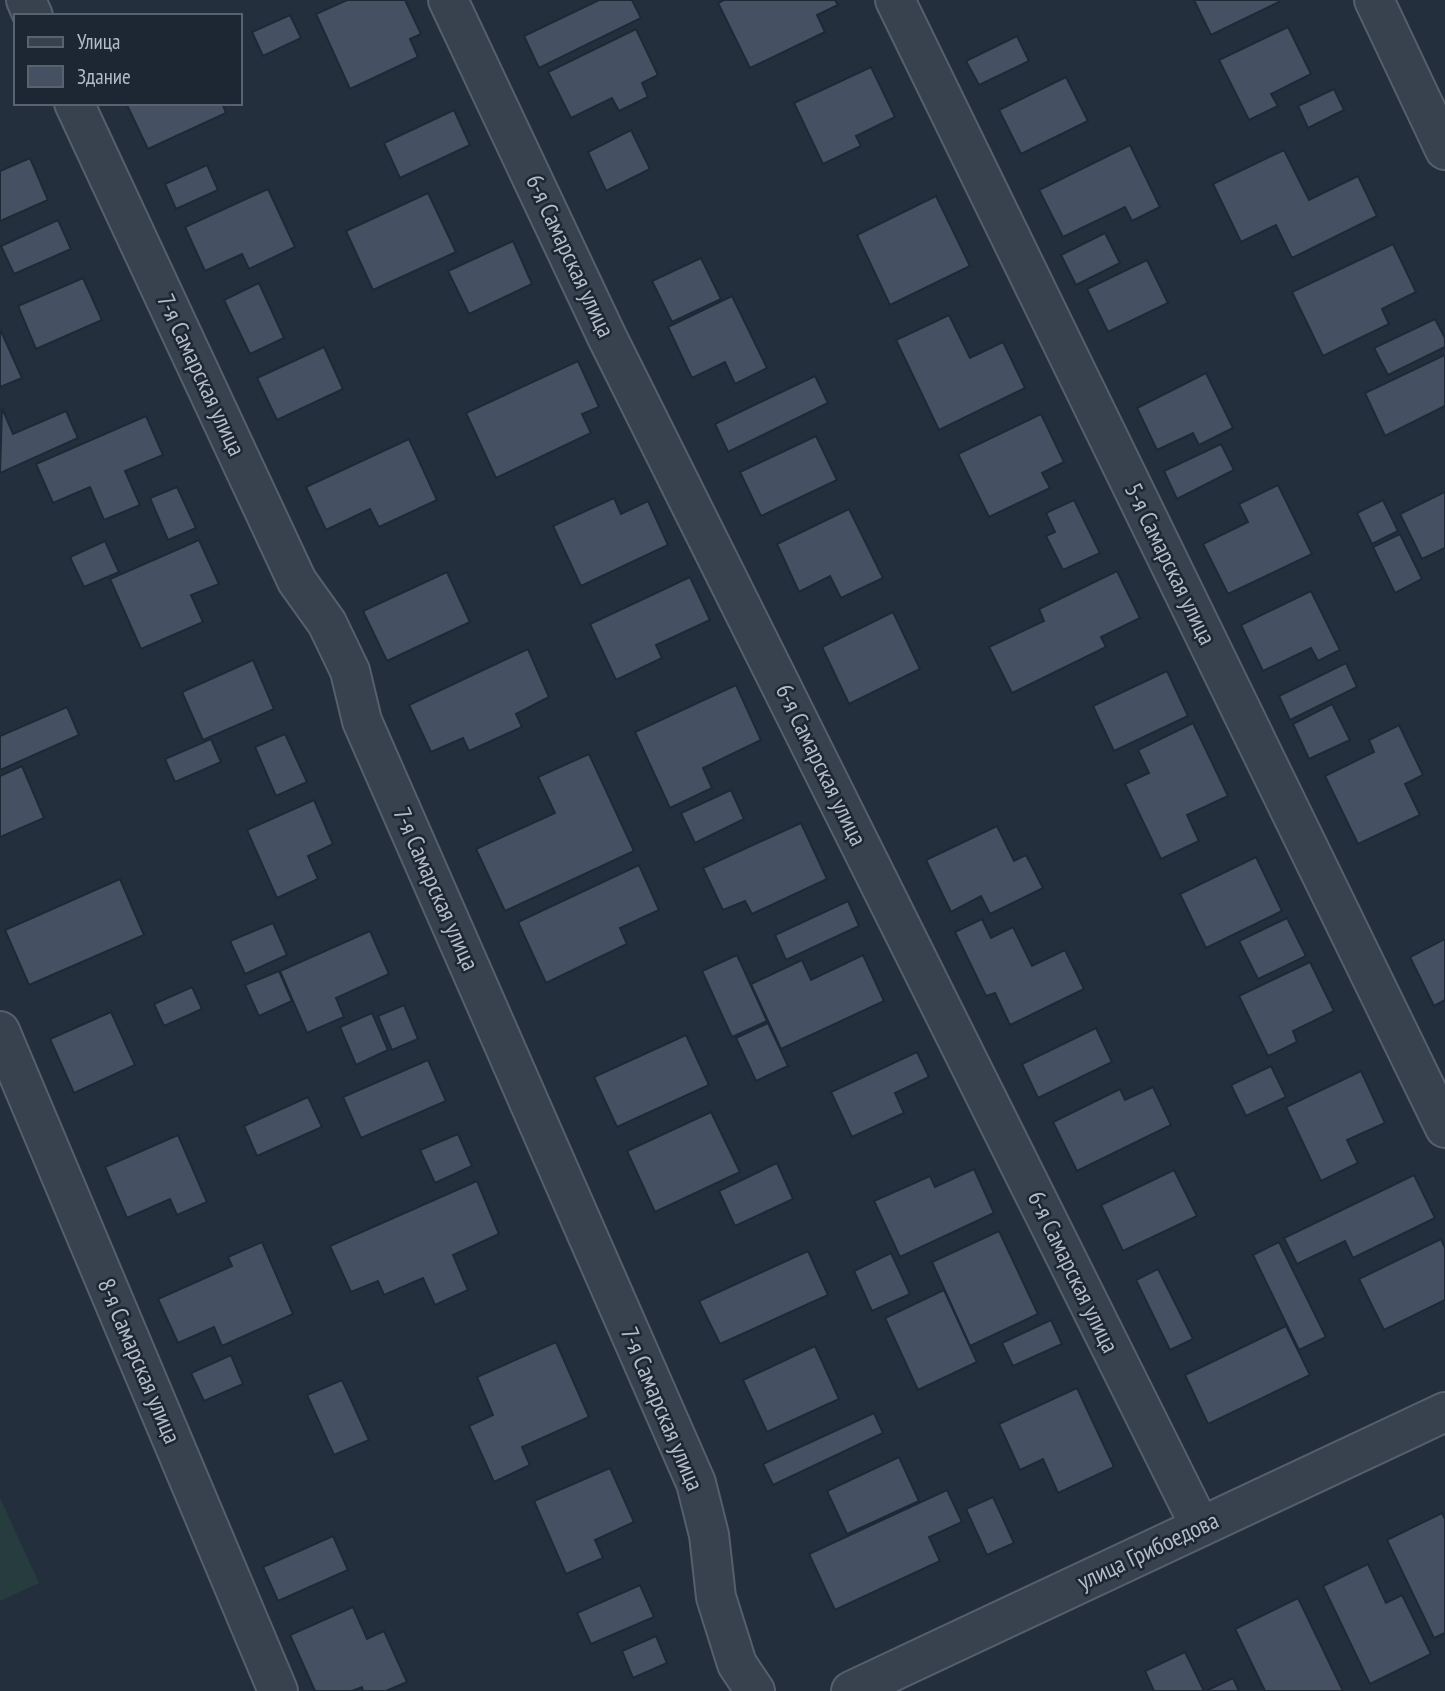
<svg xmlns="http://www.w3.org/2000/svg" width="1445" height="1691" font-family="'PT Sans Narrow',sans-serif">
  <rect width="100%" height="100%" fill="#242f3e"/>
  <!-- green -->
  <path fill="#263c3f" d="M0 1498 39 1583 0 1601Z"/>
  <!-- building -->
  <g fill="#455162" stroke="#1f2835" stroke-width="2">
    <path d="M347 0H405L421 34 410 39 418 57 350 89 316 14Z"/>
    <path d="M599 0H632L641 18 539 68 524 36Z"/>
    <path d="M724 0H835L838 5 817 15 825 32 750 68 718 3Z"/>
    <path d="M1194 0H1278L1279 2 1211 35Z"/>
    <path d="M290 15 301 38 263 56 252 32Z"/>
    <path d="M1288 27 1311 74 1271 94 1278 106 1249 120 1219 60Z"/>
    <path d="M636 29 658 75 642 83 648 97 619 111 612 98 571 118 548 72Z"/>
    <path d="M1017 36 1029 61 979 85 966 61Z"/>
    <path d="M871 67 895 117 856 136 861 146 823 164 794 103Z"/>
    <path d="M1066 77 1088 121 1021 154 999 110Z"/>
    <path d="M1334 89 1344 110 1308 128 1298 106Z"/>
    <path d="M126 103H222L226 113 148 149Z"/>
    <path d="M454 110 470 145 400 178 384 143Z"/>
    <path d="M631 130 650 169 606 191 588 152Z"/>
    <path d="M1130 145 1160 207 1132 221 1125 207 1063 237 1039 190Z"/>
    <path d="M1284 150 1309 200 1358 176 1377 216 1292 258 1276 225 1241 242 1213 184Z"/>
    <path d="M30 158 48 200 0 221V171Z"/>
    <path d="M207 165 218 190 176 209 165 184Z"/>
    <path d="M268 189 295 247 249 269 242 254 205 271 185 227Z"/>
    <path d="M428 193 456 252 373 290 346 231Z"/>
    <path d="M936 196 970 266 890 305 857 235Z"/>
    <path d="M58 220 71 249 14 274 1 246Z"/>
    <path d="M1105 233 1120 263 1076 285 1061 255Z"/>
    <path d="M513 241 532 284 469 314 448 271Z"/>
    <path d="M1393 244 1416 292 1382 309 1389 324 1323 356 1292 292Z"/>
    <path d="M701 258 721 299 672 322 652 281Z"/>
    <path d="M1147 260 1168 303 1108 332 1087 289Z"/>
    <path d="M83 278 102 320 36 349 18 306Z"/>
    <path d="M259 283 284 338 250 354 224 300Z"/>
    <path d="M732 296 767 368 735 384 725 362 692 378 668 327Z"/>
    <path d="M949 315 970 358 1003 342 1025 388 939 430 896 340Z"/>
    <path d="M1435 319 1445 338V347L1388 375 1374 348Z"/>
    <path d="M0 329 22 378 0 387Z"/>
    <path d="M324 347 343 389 277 420 257 378Z"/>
    <path d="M1445 355V406L1385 436 1365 393Z"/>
    <path d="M578 361 599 407 582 414 591 433 496 478 466 413Z"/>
    <path d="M1206 373 1233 428 1199 445 1193 433 1157 450 1137 408Z"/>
    <path d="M815 376 828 403 728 452 715 424Z"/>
    <path d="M2 408 13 434 66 411 78 438 0 473Z"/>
    <path d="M1041 414 1064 462 1042 473 1050 488 989 517 958 454Z"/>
    <path d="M146 416 163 455 125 471 140 505 104 520 90 487 53 503 36 464Z"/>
    <path d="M816 436 837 480 761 516 740 472Z"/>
    <path d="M409 439 437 500 379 527 370 509 326 530 306 487Z"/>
    <path d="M1221 444 1234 470 1177 499 1164 471Z"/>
    <path d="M1278 485 1312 554 1228 594 1203 544 1248 522 1239 504Z"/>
    <path d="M177 487 196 528 168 540 150 498Z"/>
    <path d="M1445 492V548L1422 559 1400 514Z"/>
    <path d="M614 498 621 514 648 501 668 545 581 586 553 526Z"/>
    <path d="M1074 500 1100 553 1063 570 1046 536 1055 532 1046 513Z"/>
    <path d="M1383 500 1398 531 1372 544 1357 513Z"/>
    <path d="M849 509 883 578 841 598 830 576 799 592 777 544Z"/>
    <path d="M1400 534 1422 579 1395 593 1373 547Z"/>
    <path d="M199 540 219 584 191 595 203 622 141 649 110 579Z"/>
    <path d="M105 541 119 572 84 587 70 557Z"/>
    <path d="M1117 571 1140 618 1101 637 1106 647 1012 693 989 647 1044 621 1039 609Z"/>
    <path d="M447 572 470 622 387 661 363 611Z"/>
    <path d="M690 577 710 620 656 645 662 658 616 680 590 624Z"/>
    <path d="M1311 591 1340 650 1318 661 1311 648 1263 671 1241 625Z"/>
    <path d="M893 612 920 669 849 704 822 647Z"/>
    <path d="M528 649 549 697 516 714 522 727 469 751 463 738 431 752 409 705Z"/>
    <path d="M253 660 274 709 203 740 182 692Z"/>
    <path d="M1346 663 1357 687 1290 720 1279 696Z"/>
    <path d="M1167 671 1188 716 1114 751 1093 706Z"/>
    <path d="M736 685 761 740 703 768 712 788 670 808 635 732Z"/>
    <path d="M1332 704 1350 740 1309 759 1293 724Z"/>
    <path d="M67 707 79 735 0 770V736Z"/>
    <path d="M1193 723 1228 796 1187 815 1199 841 1161 859 1125 784 1149 773 1138 750Z"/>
    <path d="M1399 725 1423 775 1405 784 1420 815 1358 844 1325 776 1374 752 1369 740Z"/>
    <path d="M285 734 307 782 276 796 255 747Z"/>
    <path d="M211 739 221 762 175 782 165 759Z"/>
    <path d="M589 754 634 851 505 911 476 849 555 813 538 777Z"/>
    <path d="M22 766 44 818 0 837V776Z"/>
    <path d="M731 790 744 819 695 843 681 813Z"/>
    <path d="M314 800 333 844 308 856 318 879 277 898 247 830Z"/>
    <path d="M801 823 827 879 752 914 745 901 723 910 703 868Z"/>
    <path d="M997 826 1014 861 1026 855 1043 888 990 914 981 896 951 912 926 860Z"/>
    <path d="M1256 857 1282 911 1206 948 1180 894Z"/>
    <path d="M639 865 659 910 620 928 627 944 546 983 518 922Z"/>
    <path d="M120 879 144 935 29 985 5 930Z"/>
    <path d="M848 901 859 926 786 960 775 935Z"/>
    <path d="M1287 918 1306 956 1258 979 1239 941Z"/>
    <path d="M982 919 991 938 1013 927 1032 966 1065 950 1084 989 1010 1025 995 993 986 996 955 932Z"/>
    <path d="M273 923 287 955 245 974 230 941Z"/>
    <path d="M370 931 389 974 336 998 344 1017 307 1033 280 971Z"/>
    <path d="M1445 939V1000L1434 1006 1410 957Z"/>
    <path d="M737 955 767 1021 732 1037 702 971Z"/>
    <path d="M863 955 884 1001 781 1049 751 984 802 960 811 980Z"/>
    <path d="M1310 962 1334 1011 1293 1031 1297 1042 1268 1056 1239 996Z"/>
    <path d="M279 971 292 1001 259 1016 245 985Z"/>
    <path d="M192 987 202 1009 164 1026 154 1004Z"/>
    <path d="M404 1005 418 1039 392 1050 378 1016Z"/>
    <path d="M111 1012 135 1065 74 1093 50 1039Z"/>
    <path d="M372 1013 388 1050 356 1065 340 1027Z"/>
    <path d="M768 1023 788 1066 756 1081 736 1038Z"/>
    <path d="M1096 1028 1112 1062 1038 1098 1022 1064Z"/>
    <path d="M686 1035 709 1085 617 1127 594 1077Z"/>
    <path d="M917 1052 929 1077 895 1093 904 1113 852 1137 831 1092Z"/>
    <path d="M428 1060 446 1101 361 1138 343 1097Z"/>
    <path d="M1271 1066 1286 1097 1246 1116 1231 1085Z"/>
    <path d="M1361 1071 1385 1123 1347 1140 1358 1163 1321 1181 1286 1107Z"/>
    <path d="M1153 1087 1171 1125 1077 1171 1053 1122 1120 1089 1125 1100Z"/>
    <path d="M308 1097 322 1127 257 1156 244 1126Z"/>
    <path d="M711 1112 740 1172 655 1212 627 1151Z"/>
    <path d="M458 1134 472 1166 435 1183 420 1150Z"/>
    <path d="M178 1135 207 1202 177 1215 170 1199 127 1218 105 1167Z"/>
    <path d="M777 1163 793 1199 735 1226 719 1191Z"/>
    <path d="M974 1169 994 1213 900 1257 874 1201 930 1176 935 1187Z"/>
    <path d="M1174 1170 1197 1216 1123 1251 1101 1205Z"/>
    <path d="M1414 1175 1435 1218 1353 1258 1345 1241 1297 1264 1284 1238Z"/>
    <path d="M477 1181 499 1234 453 1255 468 1290 435 1305 423 1278 384 1295 378 1281 351 1292 330 1246Z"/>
    <path d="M999 1231 1038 1314 970 1346 932 1262Z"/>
    <path d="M1441 1239 1445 1248V1300L1384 1330 1359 1279Z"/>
    <path d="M262 1242 293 1314 222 1346 214 1327 178 1343 158 1299 232 1266 228 1257Z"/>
    <path d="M1279 1242 1326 1337 1299 1350 1253 1255Z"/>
    <path d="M808 1251 828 1295 720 1344 699 1301Z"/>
    <path d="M891 1253 910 1294 872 1311 854 1271Z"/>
    <path d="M1158 1269 1193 1339 1170 1350 1136 1280Z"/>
    <path d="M944 1290 977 1362 918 1390 885 1318Z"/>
    <path d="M1051 1320 1062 1344 1013 1366 1002 1343Z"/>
    <path d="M1286 1326 1310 1375 1208 1424 1185 1375Z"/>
    <path d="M556 1342 589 1417 522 1447 530 1465 494 1482 469 1426 493 1415 477 1377Z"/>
    <path d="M815 1346 839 1399 767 1432 743 1380Z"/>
    <path d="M231 1355 243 1384 204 1401 191 1373Z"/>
    <path d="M342 1380 369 1440 334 1455 307 1395Z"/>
    <path d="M1077 1388 1114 1467 1058 1493 1043 1459 1020 1470 999 1424Z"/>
    <path d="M874 1413 883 1433 773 1485 763 1464Z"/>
    <path d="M899 1457 919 1501 847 1534 827 1491Z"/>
    <path d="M610 1468 634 1522 595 1540 603 1558 566 1574 534 1501Z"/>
    <path d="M947 1490 962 1522 929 1537 940 1561 835 1610 809 1554Z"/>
    <path d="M993 1497 1014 1543 987 1555 966 1509Z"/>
    <path d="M1442 1513 1445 1519V1633L1434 1638 1387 1540Z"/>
    <path d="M333 1536 348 1570 278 1601 263 1567Z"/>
    <path d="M1368 1564 1386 1603 1402 1595 1431 1654 1370 1684 1323 1586Z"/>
    <path d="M640 1585 654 1617 591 1644 577 1613Z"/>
    <path d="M1298 1598 1343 1691H1265L1235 1629Z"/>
    <path d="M353 1607 367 1639 384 1631 407 1682 386 1691H363L362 1687 352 1691H315L290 1635Z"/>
    <path d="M656 1636 667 1663 633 1678 622 1651Z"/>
    <path d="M1185 1652 1204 1691H1154L1145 1671Z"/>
    <path d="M1233 1678 1239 1691H1206Z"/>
  </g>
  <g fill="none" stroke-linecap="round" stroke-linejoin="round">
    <!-- minor casing -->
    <g stroke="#565f6c" stroke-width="42">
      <g id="minor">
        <path d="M26 0 33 16"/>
        <path d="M448 0 607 337 1200 1526"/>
        <path d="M895 0 1445 1128"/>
        <path d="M1374 0 1445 150"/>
        <path d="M74 103 297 581 327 623 350 671 362 721 696 1483 709 1535 716 1597 737 1664 755 1691"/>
        <path d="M0 1031 278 1691"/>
        <path d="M851 1691 1445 1412"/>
      </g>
    </g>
    <!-- minor -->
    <use href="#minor" stroke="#38414e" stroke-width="38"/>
  </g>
  <g text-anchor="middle" stroke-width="5" stroke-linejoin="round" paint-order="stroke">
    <!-- street labels -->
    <g font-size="24" fill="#b4bcc9" stroke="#1d2633">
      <text transform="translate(570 256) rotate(65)" y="8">6-я Самарская улица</text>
      <text transform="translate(201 375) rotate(65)" y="8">7-я Самарская улица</text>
      <text transform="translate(1170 564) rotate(64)" y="8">5-я Самарская улица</text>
      <text transform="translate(821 765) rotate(64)" y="8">6-я Самарская улица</text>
      <text transform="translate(436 889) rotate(66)" y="8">7-я Самарская улица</text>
      <text transform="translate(1073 1272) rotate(64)" y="8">6-я Самарская улица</text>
      <text transform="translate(139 1361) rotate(67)" y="8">8-я Самарская улица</text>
      <text transform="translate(662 1409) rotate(67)" y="8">7-я Самарская улица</text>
      <text transform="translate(1148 1551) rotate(-25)" y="8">улица Грибоедова</text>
    </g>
  </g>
  <!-- legend -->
  <rect x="14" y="14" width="228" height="91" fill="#1d2633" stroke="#59626f" stroke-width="2"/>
  <rect x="28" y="37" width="35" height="10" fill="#38414e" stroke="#59626f" stroke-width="2"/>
  <text x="77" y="49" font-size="21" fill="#b4bcc9">Улица</text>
  <rect x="28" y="66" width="35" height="21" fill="#455162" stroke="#59626f" stroke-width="2"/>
  <text x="77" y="84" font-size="21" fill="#b4bcc9">Здание</text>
</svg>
